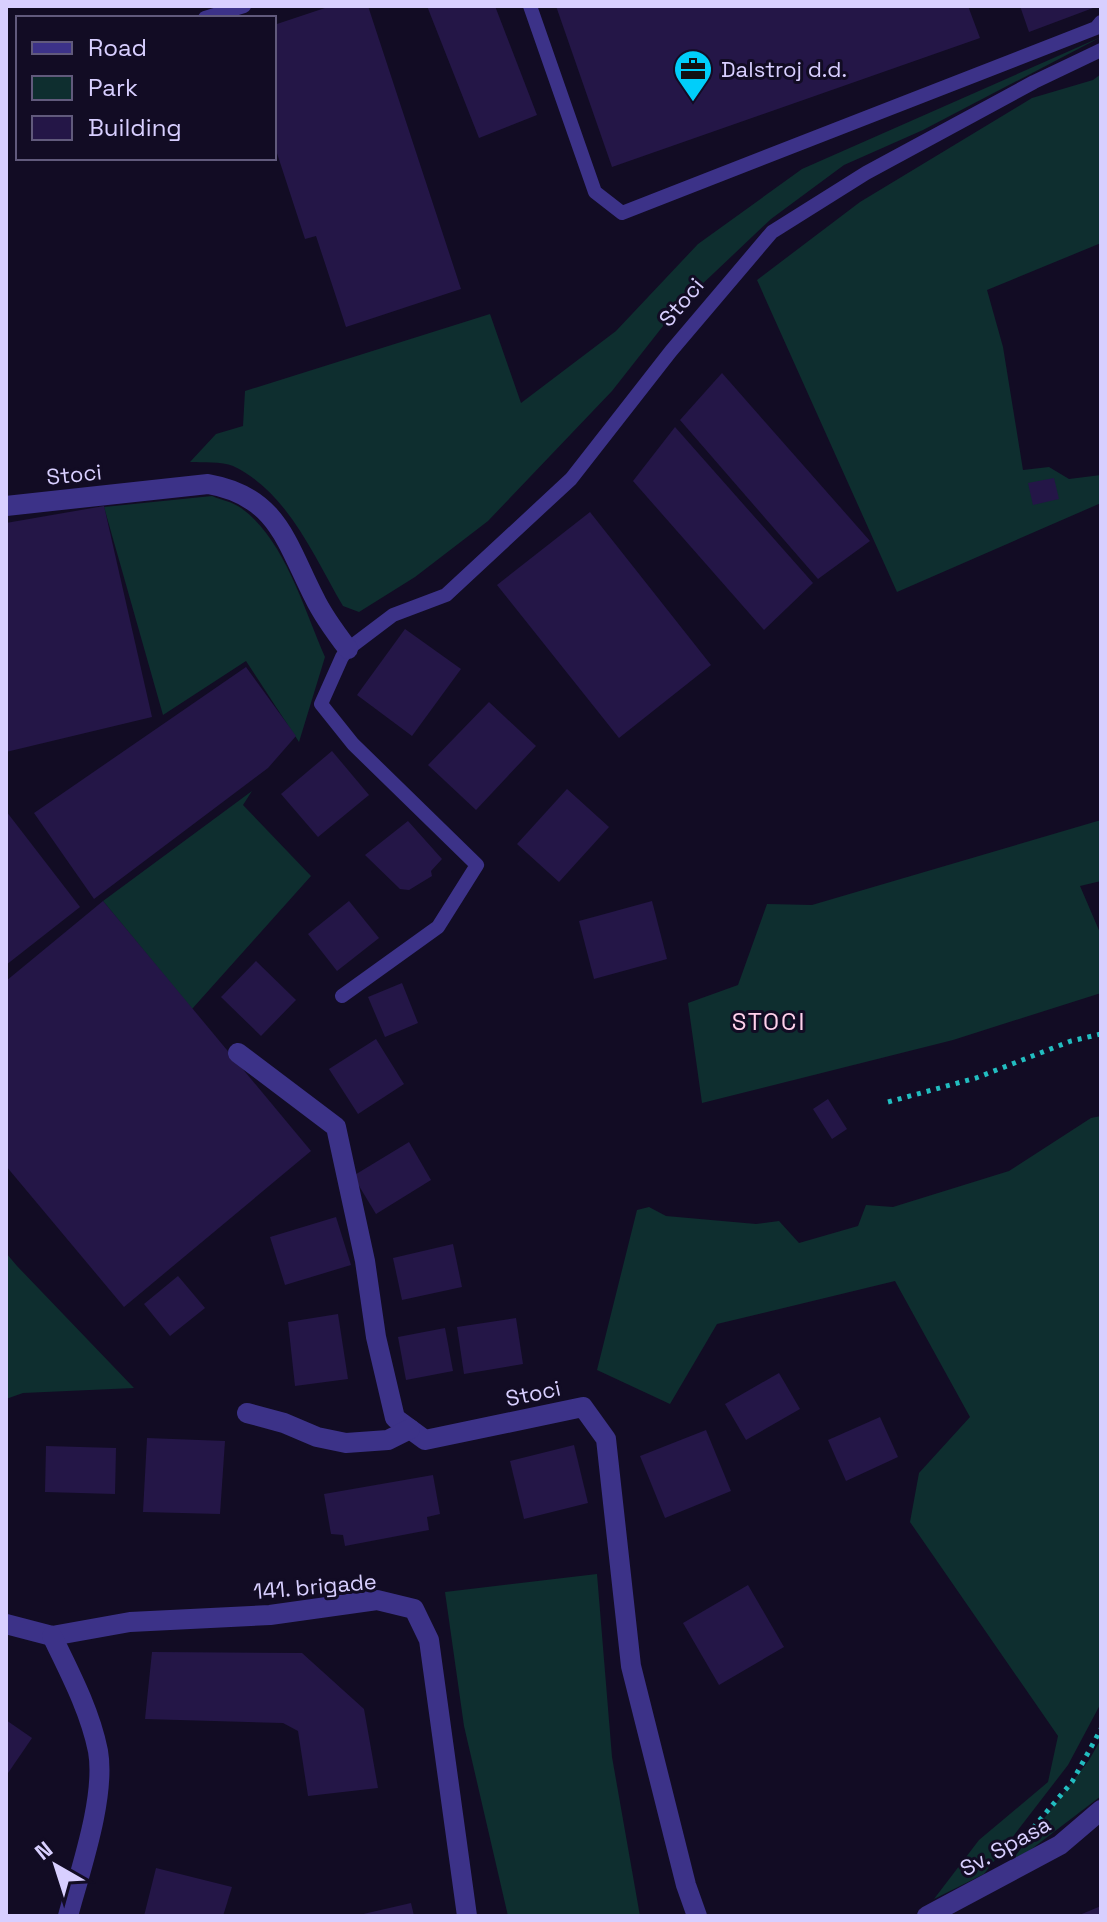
<svg xmlns="http://www.w3.org/2000/svg" width="1107" height="1922" font-family="'Space Grotesk',sans-serif">
  <rect width="100%" height="100%" fill="#120c24"/>
  <!-- green -->
  <g fill="#0e2e2f">
    <path d="M1101 37 923 130 844 165 771 219 678 307 612 391 488 521 415 577 359 612 343 606C314 557 288 492 233 466 222 461 202 463 190 462L216 434 243 426 245 391 490 314 521 403 616 331 698 244 802 169Z"/>
    <path d="M1101 74V243L987 290 1003 347 1023 470 1049 467 1069 479 1101 475V503L897 592 757 280 860 202 1032 98 1093 80Z"/>
    <path d="M212 496C221 500 233 502 241 508 284 538 304 609 325 657L299 742 246 661 163 715 104 507Z"/>
    <path d="M252 791 243 805 311 876 192 1009 103 901Z"/>
    <path d="M1101 820V881L1080 886 1101 935V993L953 1040 702 1103 688 1003 738 985 767 904 812 905Z"/>
    <path d="M1101 1116V1703L1068 1765 984 1874 934 1899 979 1840 1048 1782 1058 1736 910 1522 919 1473 970 1417 895 1281 717 1324 670 1404 597 1370 637 1210 649 1207 666 1216 756 1224 779 1221 799 1243 858 1226 866 1205 893 1207 1009 1171 1091 1118Z"/>
    <path d="M6 1253 17 1266 134 1388 23 1393 6 1399Z"/>
    <path d="M597 1574 612 1757 640 1916H508L464 1726 445 1592Z"/>
    <path d="M1101 1739V1796L1029 1851 1013 1859 1089 1760Z"/>
  </g>
  <!-- building -->
  <g fill="#241647">
    <path d="M331 6H368L461 289 346 327 316 236 305 239 274 144V25Z"/>
    <path d="M427 6H495L537 115 479 138Z"/>
    <path d="M556 6H968L980 38 612 167Z"/>
    <path d="M1020 6H1092L1093 8 1029 32Z"/>
    <path d="M722 373 870 541 818 579 680 420Z"/>
    <path d="M675 427 813 583 764 630 633 481Z"/>
    <path d="M1054 478 1059 499 1033 505 1028 483Z"/>
    <path d="M104 506 152 717 6 752V523Z"/>
    <path d="M590 512 711 665 619 738 497 585Z"/>
    <path d="M405 629 461 669 412 736 357 695Z"/>
    <path d="M246 667 296 736 268 768 94 899 34 813Z"/>
    <path d="M489 702 536 746 476 810 428 765Z"/>
    <path d="M332 751 369 795 318 837 281 794Z"/>
    <path d="M567 789 609 827 559 882 517 844Z"/>
    <path d="M6 811 80 907 6 965Z"/>
    <path d="M408 821 442 859 431 871 432 876 409 890 400 889 365 855Z"/>
    <path d="M103 901 311 1151 124 1307 6 1166V981Z"/>
    <path d="M349 901 379 938 337 971 308 934Z"/>
    <path d="M652 901 667 959 594 979 579 921Z"/>
    <path d="M256 961 296 1000 261 1036 221 997Z"/>
    <path d="M402 983 418 1023 385 1037 368 997Z"/>
    <path d="M376 1039 404 1084 358 1114 329 1069Z"/>
    <path d="M828 1099 847 1129 832 1139 813 1109Z"/>
    <path d="M409 1142 431 1180 376 1214 353 1176Z"/>
    <path d="M336 1217 351 1265 285 1285 270 1237Z"/>
    <path d="M453 1244 462 1287 402 1300 393 1258Z"/>
    <path d="M178 1276 205 1308 170 1336 144 1304Z"/>
    <path d="M338 1314 348 1379 295 1386 288 1322Z"/>
    <path d="M516 1318 523 1364 464 1374 457 1327Z"/>
    <path d="M445 1328 453 1371 406 1380 398 1337Z"/>
    <path d="M779 1373 800 1409 746 1440 725 1404Z"/>
    <path d="M880 1417 898 1457 846 1481 828 1440Z"/>
    <path d="M706 1430 731 1491 665 1518 640 1456Z"/>
    <path d="M147 1438 225 1441 220 1514 143 1512Z"/>
    <path d="M574 1445 588 1503 524 1519 510 1461Z"/>
    <path d="M46 1446 116 1448 115 1494 45 1492Z"/>
    <path d="M433 1475 440 1514 427 1517 429 1530 345 1546 343 1535 331 1534 324 1494Z"/>
    <path d="M748 1585 784 1647 719 1685 683 1623Z"/>
    <path d="M152 1652 302 1653 364 1709 378 1788 308 1796 298 1731 283 1723 145 1719Z"/>
    <path d="M6 1720 32 1738 6 1776Z"/>
    <path d="M156 1868 232 1887 223 1916H144Z"/>
    <path d="M411 1903 414 1916H359V1915Z"/>
    <path d="M1101 1906V1916H1077Z"/>
  </g>
  <g fill="none" stroke-linecap="round" stroke-linejoin="round">
    <!-- path -->
    <g stroke="#22bdc0" stroke-width="5" stroke-dasharray="4 6" stroke-linecap="butt">
      <path d="M888 1102 976 1078 1071 1041 1101 1034"/>
      <path d="M1033 1828 1072 1782 1101 1729"/>
    </g>
    <!-- service -->
    <g stroke="#3c3288" stroke-width="14">
      <path d="M530 6 595 192 622 213 1096 28 1101 22"/>
      <path d="M205 18 244 6"/>
      <path d="M342 996 438 927 477 865 353 744 321 704 342 657 348 649 393 615 446 595 571 479 671 351 772 232 866 173 1034 82 1101 50"/>
    </g>
    <!-- minor -->
    <g stroke="#3c3288" stroke-width="20">
      <path d="M6 506 208 484C277 496 286 542 314 597 323 616 335 632 348 649"/>
      <path d="M238 1053 336 1127 365 1261 376 1337 395 1418 425 1440 583 1407 606 1439 631 1666 686 1885 697 1916"/>
      <path d="M247 1413 284 1423 317 1437 346 1443 388 1440 410 1429"/>
      <path d="M6 1624 52 1636 130 1622 270 1615 377 1600 414 1609 429 1640 467 1916"/>
      <path d="M52 1636C70 1673 90 1711 98 1751 106 1797 80 1871 68 1916"/>
      <path d="M927 1916 1060 1845 1101 1810"/>
    </g>
  </g>
  <!-- icons -->
  <defs>
    <g id="office-pin" transform="scale(2)"><path d="M0 17L-7.5 6A9.5 9.5 0 1 1 7.5 6Z" fill="#00cefa" stroke="#120c24"/><path d="M-6-3h4V-5.5h4V-3h4V5H-6ZM-1-4.5V-3h2v-1.5ZM-6 0V1H6V0Z" fill="#111"/></g>
  </defs>
  <g fill-rule="evenodd">
    <use href="#office-pin" x="693" y="69"/>
  </g>
  <g text-anchor="middle" stroke-width="6" stroke-linejoin="round" paint-order="stroke">
    <!-- poi labels -->
    <g font-size="22" fill="#d8cfff" stroke="#120c24" text-anchor="start">
      <text x="721" y="77">Dalstroj d.d.</text>
    </g>
    <!-- street labels -->
    <g font-size="22" fill="#d8cfff" stroke="#120c24">
      <text transform="translate(681 302) rotate(-50)" y="8">Stoci</text>
      <text transform="translate(74 474) rotate(-6)" y="8">Stoci</text>
      <text transform="translate(533 1393) rotate(-12)" y="8">Stoci</text>
      <text transform="translate(315 1586) rotate(-5)" y="8">141. brigade</text>
      <text transform="translate(1005 1846) rotate(-29)" y="8">Sv. Spasa</text>
    </g>
    <!-- neighbourhood labels -->
    <g font-size="24" letter-spacing="2" fill="#ffd1eb" stroke="#120c24">
      <text x="769" y="1030">STOCI</text>
    </g>
  </g>
  <!-- border -->
  <rect width="1107" height="1922" fill="none" stroke="#d8cfff" stroke-width="16"/>
  <!-- legend -->
  <rect x="16" y="16" width="260" height="144" fill="#120c24" stroke="#615a7c" stroke-width="2"/>
  <rect x="32" y="42" width="40" height="12" fill="#3c3288" stroke="#615a7c" stroke-width="2"/>
  <text x="88" y="56" font-size="24" fill="#d8cfff">Road</text>
  <rect x="32" y="76" width="40" height="24" fill="#0e2e2f" stroke="#615a7c" stroke-width="2"/>
  <text x="88" y="96" font-size="24" fill="#d8cfff">Park</text>
  <rect x="32" y="116" width="40" height="24" fill="#241647" stroke="#615a7c" stroke-width="2"/>
  <text x="88" y="136" font-size="24" fill="#d8cfff">Building</text>
  <!-- north arrow -->
  <g transform="translate(56 1866) rotate(321)" stroke="#120c24" stroke-width="6" paint-order="stroke">
  <path d="M0-6L14 30L0 20L-14 30Z" fill="#d8cfff"/>
  <text y="-12" font-size="22" font-weight="bold" text-anchor="middle" fill="#d8cfff">N</text>
  </g>
</svg>
